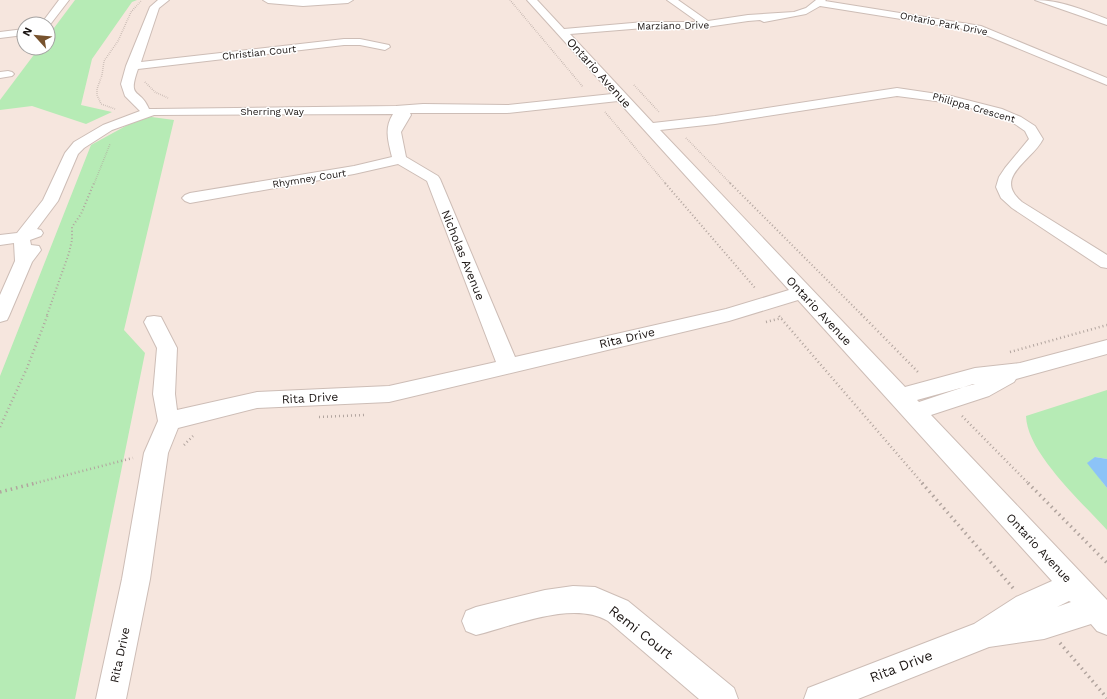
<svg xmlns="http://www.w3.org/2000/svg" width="1107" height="699" font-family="'Work Sans',sans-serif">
  <rect width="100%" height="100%" fill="#f6e6de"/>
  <!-- green -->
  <g fill="#b6ebb5">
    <path d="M75 0H137L132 2 92 59 81 105 112 112 86 124 32 106 0 110V100L39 48H48V36Z"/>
    <path d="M144 116 174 120 124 330 145 353 75 699H0V376L91 145Z"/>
    <path d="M1107 390V459L1095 457 1100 479 1107 488V530C1082 502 1027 453 1026 416Z"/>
  </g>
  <!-- water -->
  <path fill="#8cc3f7" d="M1095 457 1107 459V488L1087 463Z"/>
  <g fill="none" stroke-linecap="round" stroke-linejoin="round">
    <!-- minor casing -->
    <g stroke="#cdbdb6" stroke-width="2">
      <g id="minor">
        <path d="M59 0H69L49 26 48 24H41Z"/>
        <path d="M158 0H169L159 8 141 62 344 39H360L389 45 390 47 385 50 360 45H344L138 69C127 100 140 87 149 109H154L396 106 423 104 507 105 612 94 527 0H537L564 29 644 22H698L667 0H678L708 21 748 15 794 12 806 8 816 0H826L825 1 981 26 1107 78V85L976 31 820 6 806 14 764 22 760 20 748 21 693 29 644 28 570 34 653 123 715 116 897 88 951 96 1002 109 1021 117 1035 126 1043 139C1032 161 992 177 1022 202L1107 255V268L1101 267 1012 208 1001 198 996 187 999 177 1005 168 1029 139 1025 131 1012 122 993 114 951 103 897 96 715 124 660 130 905 387 975 368 1020 363 1107 340V354L1016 379 1014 382 989 396 931 415 1107 600V635L1097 631 1091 624 1044 639 989 647 858 699H804L808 688 974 624 1016 597 1052 581 798 300 729 321 389 402 257 408 178 428 168 453 150 579 126 699H96L122 579 144 453 158 421 153 394 157 348 144 322 147 317 154 316 161 317 177 348 175 394 177 410 257 392 389 386 496 362 427 181 398 164 354 174 190 203 185 201 182 198 185 195 190 193 354 166 392 157C388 141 384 128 393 114L154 115 112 130 84 148 78 154 58 201 37 229 41 230 43 233 41 236 30 240 31 245 39 246 41 250 32 262 9 316 7 320 0 322V295L15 261 14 243 0 245V235L17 233 43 200 65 153 74 142 103 125 140 111 125 96 121 84 126 66 150 7ZM618 101 789 290 726 309 515 357 440 179 438 176 406 157 401 132 411 115 410 113H507ZM973 384 919 402 917 400 975 384ZM1069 601 1071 602 1057 607Z"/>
        <path d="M263 0H353L348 3 303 6 268 3Z"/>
        <path d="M1035 0C1061 0 1083 10 1107 19V25Z"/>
        <path d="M24 29V35L0 38V32Z"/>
        <path d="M8 71 12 72 14 74 12 76 0 78V72Z"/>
        <path d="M573 586 595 587 628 601 734 688 738 699H699L608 621C573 600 513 626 476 635L466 631 462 621 466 611 476 607 545 590Z"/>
      </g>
    </g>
    <!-- path-far3 -->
    <g stroke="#b1a49e" stroke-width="1.5" stroke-dasharray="0.5 1.5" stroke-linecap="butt">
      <path d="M510 0 583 87"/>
      <path d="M145 82 155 92 168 98"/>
      <path d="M634 85 659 112"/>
      <path d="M115 109 101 104 97 95V89L102 75 104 61 118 41 131 12 141 1"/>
      <path d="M605 112 666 184"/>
      <path d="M686 138 731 184"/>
      <path d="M94 184 110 144"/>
    </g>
    <!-- path-far2 -->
    <g stroke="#b1a49e" stroke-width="2" stroke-dasharray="1 2.5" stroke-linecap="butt">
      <path d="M665 183 756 289"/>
      <path d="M730 183 862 315"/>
      <path d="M47 315 69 253 72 240V227L81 214 94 183"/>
    </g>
    <!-- path-far1 -->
    <g stroke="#b1a49e" stroke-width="2.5" stroke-dasharray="1 3" stroke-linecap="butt">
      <path d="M861 314 919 373"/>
      <path d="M779 316 923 484"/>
      <path d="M766 322 782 318"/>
      <path d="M1010 352 1107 325"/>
      <path d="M962 416 1029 484"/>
      <path d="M319 417 364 415"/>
      <path d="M0 427 27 368 48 314"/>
      <path d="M184 445 193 436"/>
      <path d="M32 484 133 458"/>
    </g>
    <!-- path -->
    <g stroke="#b1a49e" stroke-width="3.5" stroke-dasharray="1.5 4" stroke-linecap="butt">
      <path d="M922 483 1013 588"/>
      <path d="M1028 483 1107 563"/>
      <path d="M0 492 36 483"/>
      <path d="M1060 643 1107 698"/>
    </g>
    <!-- minor -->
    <use href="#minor" fill="#fff" fill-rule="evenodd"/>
  </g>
  <g text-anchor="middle" stroke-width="3" stroke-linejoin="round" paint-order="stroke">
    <!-- far-street labels -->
    <g font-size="10" fill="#1c1614" stroke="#fff">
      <text transform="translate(944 23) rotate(11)" y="4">Ontario Park Drive</text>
      <text transform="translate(673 25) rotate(-1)" y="4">Marziano Drive</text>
      <text transform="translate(259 52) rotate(-6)" y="4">Christian Court</text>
      <text transform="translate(974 107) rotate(16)" y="4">Philippa Crescent</text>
      <text x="272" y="115">Sherring Way</text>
      <text transform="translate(309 178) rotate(-9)" y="4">Rhymney Court</text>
    </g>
    <!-- street labels -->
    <g font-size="12" fill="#1c1614" stroke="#fff">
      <text transform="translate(599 73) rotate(48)" y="4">Ontario Avenue</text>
      <text transform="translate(463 255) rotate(68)" y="4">Nicholas Avenue</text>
      <text transform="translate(819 311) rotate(47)" y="4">Ontario Avenue</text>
      <text transform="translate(627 338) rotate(-13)" y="4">Rita Drive</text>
      <text transform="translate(310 398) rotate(-3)" y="4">Rita Drive</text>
      <text transform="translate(1039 548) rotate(47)" y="4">Ontario Avenue</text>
      <text transform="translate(120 655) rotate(-78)" y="4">Rita Drive</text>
    </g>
    <!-- near-street labels -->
    <g font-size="14" fill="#1c1614" stroke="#fff">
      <text transform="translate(641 632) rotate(38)" y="5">Remi Court</text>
      <text transform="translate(901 666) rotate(-21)" y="5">Rita Drive</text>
    </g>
  </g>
  <!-- north arrow -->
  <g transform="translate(36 36) rotate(297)"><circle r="19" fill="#ffffff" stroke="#a4a2a1"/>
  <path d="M0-3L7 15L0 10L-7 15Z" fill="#77522d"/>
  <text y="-6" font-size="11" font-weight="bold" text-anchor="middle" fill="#1c1614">N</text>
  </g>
</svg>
